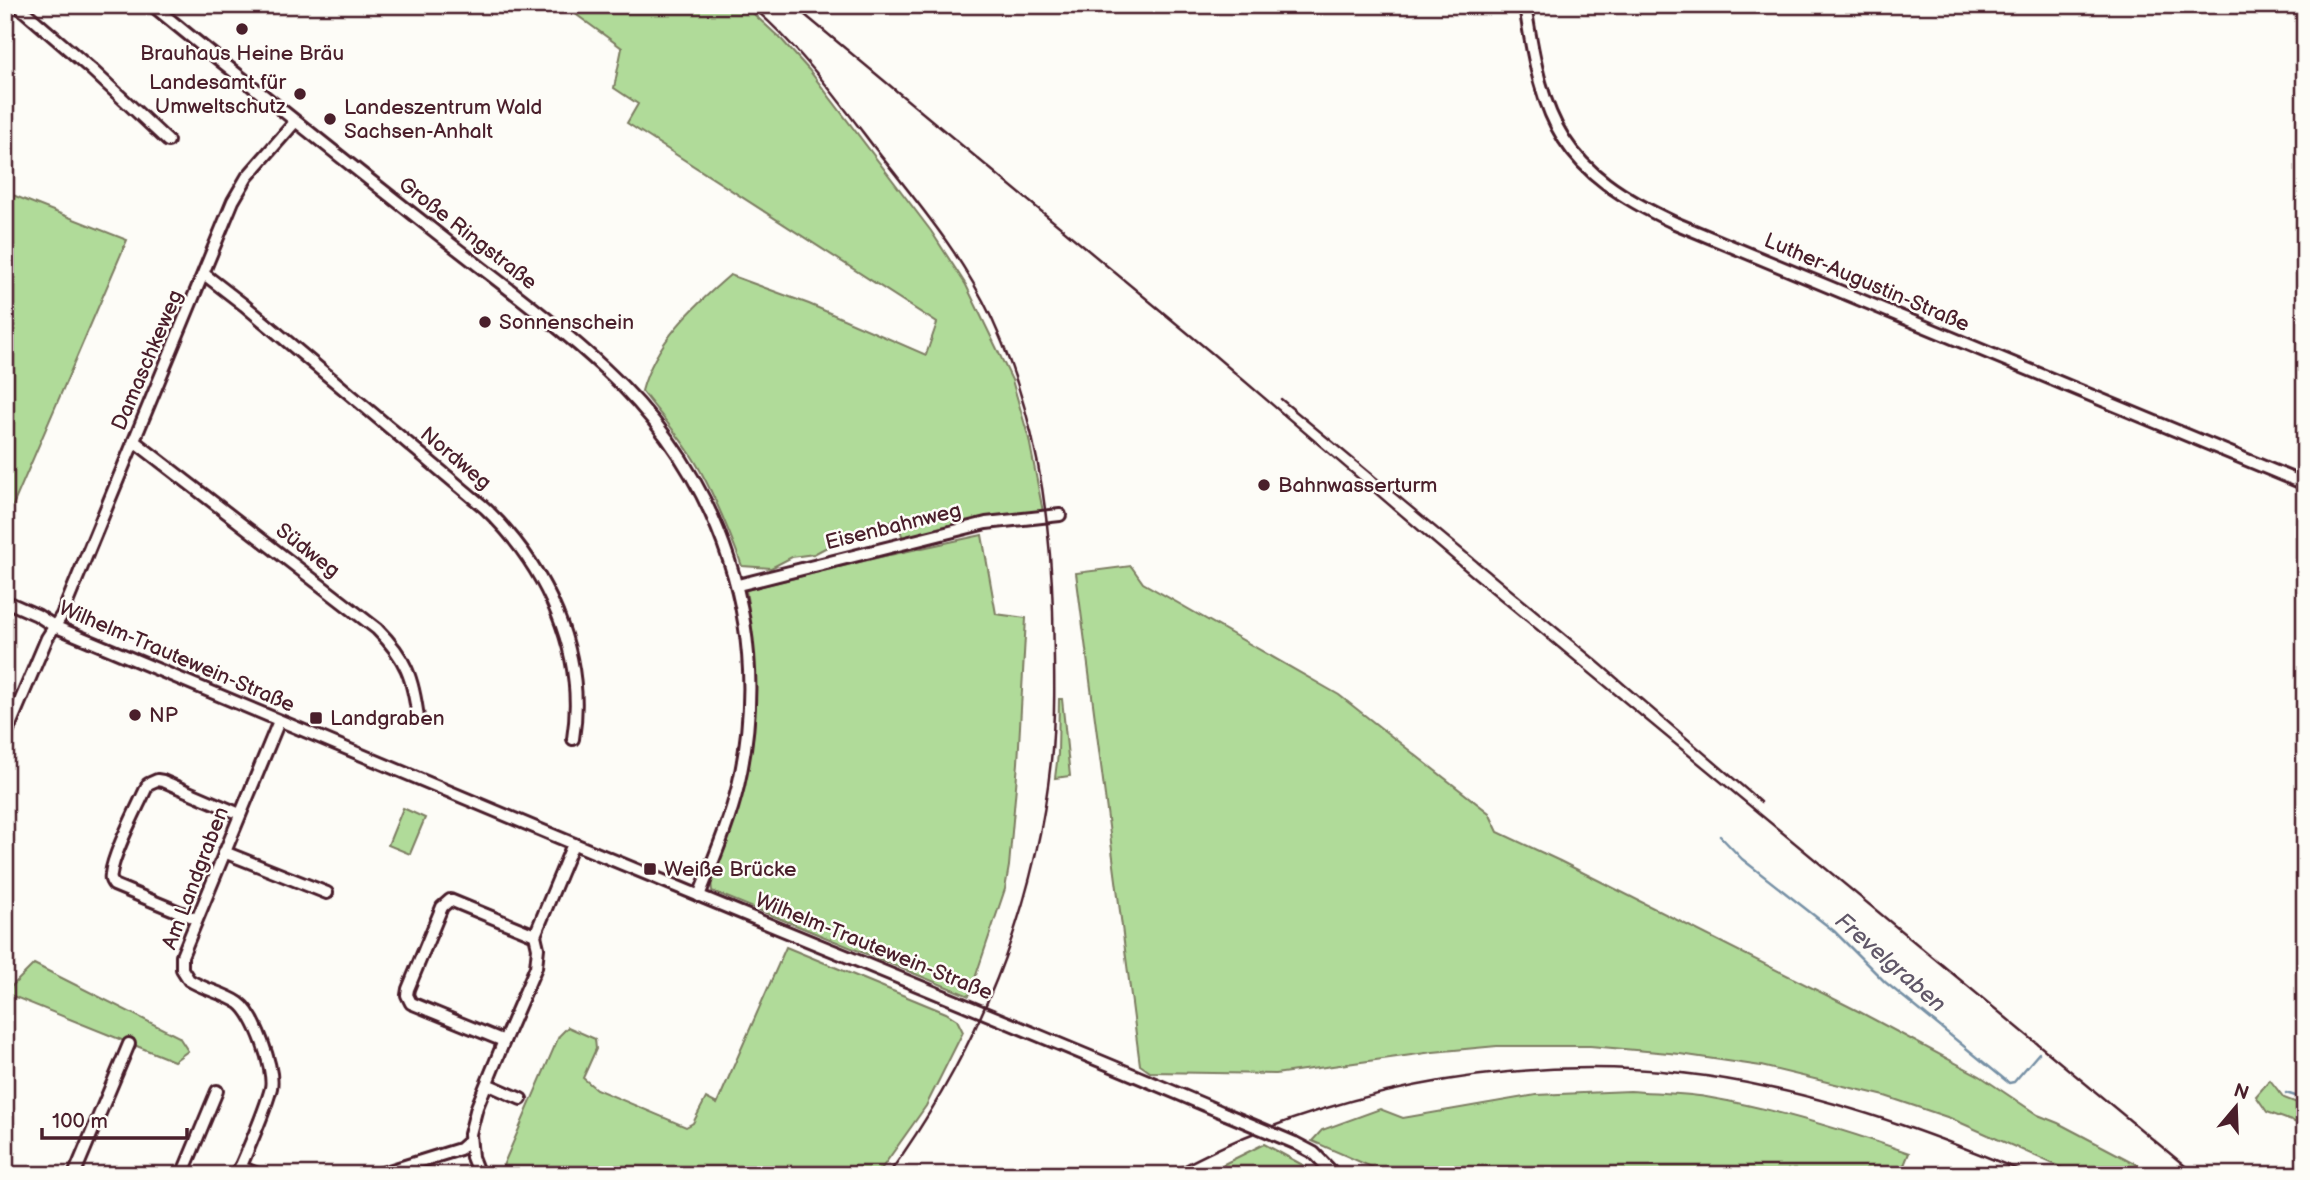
<svg xmlns="http://www.w3.org/2000/svg" width="2310" height="1180" font-family="'Balsamiq Sans',sans-serif">
  <rect width="100%" height="100%" fill="#fdfcf7"/>
  <filter id="ink" filterUnits="userSpaceOnUse"><feTurbulence type="fractalNoise" baseFrequency=".0143" numOctaves="2"/><feDisplacementMap in="SourceGraphic" scale="14" xChannelSelector="R" yChannelSelector="G"/><feConvolveMatrix kernelMatrix="1 2 1 2 8 2 1 2 1" color-interpolation-filters="sRGB"/></filter>
  <g filter="url(#ink)">
    <!-- green -->
    <g fill="#b0db99" stroke="#7d7d62" stroke-width="2">
      <path d="M563 5H744L782 40 809 70 931 231 966 285 1012 380 1029 439 1043 512 903 539 899 526 894 519 885 527 842 539 814 554 792 557 771 568 742 566C730 533 717 501 700 470 684 441 662 417 642 391 655 342 693 307 730 275L809 304 926 355 937 323 627 123 638 104 614 88 622 48Z"/>
      <path d="M5 192 127 240 5 524Z"/>
      <path d="M982 535 996 614 1026 618 1018 763 1009 866 1005 889 969 996 712 891 711 881C727 839 743 797 751 752 760 698 754 644 746 590L876 558Z"/>
      <path d="M1131 566 1143 583 1339 695 1489 813 1498 832 1560 861 1858 1011 1980 1076 2038 1115 2058 1123 2157 1175H2078L1950 1118 1885 1096 1761 1066 1680 1054 1590 1046H1497L1433 1052 1275 1074 1150 1072 1140 1065 1076 573Z"/>
      <path d="M1059 699H1062L1070 776 1055 778 1058 754Z"/>
      <path d="M403 808 425 818 410 854 388 845Z"/>
      <path d="M786 947 946 1013 957 1020 963 1032 926 1106 877 1175H499L559 1036 568 1027 595 1039 596 1049 583 1078 596 1089 686 1127 693 1123 706 1098 717 1104Z"/>
      <path d="M34 964 179 1037 188 1051 174 1061 5 993Z"/>
      <path d="M2270 1080 2284 1098 2305 1106V1126L2267 1112 2256 1096Z"/>
      <path d="M1630 1091C1655 1093 1681 1093 1706 1097 1776 1109 1842 1129 1909 1153L1900 1175H1390L1312 1141 1322 1130 1380 1109 1403 1118 1536 1095Z"/>
      <path d="M1264 1144 1321 1175H1202Z"/>
    </g>
    <g fill="none" stroke-linecap="round" stroke-linejoin="round">
      <!-- stream -->
      <g stroke="#7690a5" stroke-width="2.5">
        <path d="M1720 836 1742 859 1834 931 1885 982 2009 1083 2014 1082 2039 1053"/>
        <path d="M2286 1093 2305 1099"/>
      </g>
      <!-- minor casing -->
      <g stroke="#4a1f2b" stroke-width="16">
        <g id="minor">
          <path d="M17 5 91 69 168 141"/>
          <path d="M152 5C249 85 348 163 447 241 500 283 556 323 605 369 722 477 774 631 738 786 729 824 713 860 699 896"/>
          <path d="M1525 5C1543 125 1561 170 1675 223L2305 484"/>
          <path d="M5 8 8 5"/>
          <path d="M204 274 244 305 485 508C546 566 587 653 573 739"/>
          <path d="M134 441 377 629C406 658 413 678 418 718"/>
          <path d="M738 585 986 523 1060 515"/>
          <path d="M5 601 37 615 54 626C268 716 481 806 695 894 872 967 1050 1039 1226 1114"/>
          <path d="M5 737 47 638 62 615 233 201 247 177 295 122"/>
          <path d="M224 852 327 893"/>
          <path d="M196 919 114 885C111 880 110 880 111 874 113 853 139 805 148 784L157 780 163 781 240 814"/>
          <path d="M504 1041 411 1003 407 995 408 989 442 907 450 900 535 935"/>
          <path d="M487 1084 521 1099"/>
          <path d="M1295 1143 1314 1153 1335 1175"/>
          <path d="M240 1167 260 1175"/>
          <path d="M74 1175 129 1044"/>
          <path d="M182 1175 217 1091"/>
          <path d="M237 1175C248 1149 264 1115 271 1088 275 1070 255 1014 239 1003 224 993 205 990 189 980L182 969V956L279 721"/>
          <path d="M376 1175 460 1149 469 1141"/>
          <path d="M479 1175 472 1157 470 1134 477 1107 504 1041 536 967 538 948 535 935 573 844"/>
        </g>
      </g>
      <!-- minor -->
      <use href="#minor" stroke="#fdfcf7" stroke-width="10"/>
      <!-- rail -->
      <g stroke="#4a1f2b" stroke-width="2.5">
        <path d="M750 5C799 46 836 97 874 147 917 202 963 256 992 319 1035 412 1050 510 1053 611 1054 661 1056 711 1051 761 1035 912 977 1052 888 1175"/>
        <path d="M793 5 1213 354 1471 575 2196 1175"/>
        <path d="M1281 399 1597 661 1761 802"/>
        <path d="M1166 1175C1195 1160 1223 1145 1252 1134 1417 1069 1597 1049 1771 1088 1860 1107 1947 1140 2031 1175"/>
      </g>
      <!-- minor-bridge casing -->
      <g stroke="#4a1f2b" stroke-width="16" stroke-linecap="butt">
        <path id="minor-bridge" d="M1226 1114 1295 1143"/>
      </g>
      <!-- minor-bridge -->
      <use href="#minor-bridge" stroke="#fdfcf7" stroke-width="10"/>
    </g>
  </g>
  <!-- markers -->
  <g fill="#4a1f2b" stroke="#fdfcf7" stroke-width="2.5">
    <circle cx="242" cy="29" r="7"/>
    <circle cx="300" cy="94" r="7"/>
    <circle cx="330" cy="119" r="7"/>
    <circle cx="485" cy="322" r="7"/>
    <circle cx="1264" cy="485" r="7"/>
    <circle cx="135" cy="715" r="7"/>
    <rect x="309" y="711" width="14" height="14" rx="3.5"/>
    <rect x="643" y="862" width="14" height="14" rx="3.5"/>
  </g>
  <g text-anchor="middle" stroke-width="5" stroke-linejoin="round" paint-order="stroke">
    <!-- poi labels -->
    <g font-size="21" fill="#4a1f2b" stroke="#fdfcf7" text-anchor="start">
      <text x="242" y="60" text-anchor="middle">Brauhaus Heine Bräu</text>
      <text x="286" y="89" text-anchor="end">Landesamt für<tspan x="286" dy="24">Umweltschutz</tspan></text>
      <text x="344" y="114">Landeszentrum Wald<tspan x="344" dy="24">Sachsen-Anhalt</tspan></text>
      <text x="499" y="329">Sonnenschein</text>
      <text x="1278" y="492">Bahnwasserturm</text>
      <text x="149" y="722">NP</text>
      <text x="330" y="725">Landgraben</text>
      <text x="664" y="876">Weiße Brücke</text>
    </g>
    <!-- street labels -->
    <g font-size="21" fill="#4a1f2b" stroke="#fdfcf7">
      <text transform="translate(468 233) rotate(38)" y="7">Große Ringstraße</text>
      <text transform="translate(1867 282) rotate(23)" y="7">Luther-Augustin-Straße</text>
      <text transform="translate(147 360) rotate(-67)" y="7">Damaschkeweg</text>
      <text transform="translate(456 458) rotate(40)" y="7">Nordweg</text>
      <text transform="translate(893 526) rotate(-14)" y="7">Eisenbahnweg</text>
      <text transform="translate(308 550) rotate(38)" y="7">Südweg</text>
      <text transform="translate(177 656) rotate(23)" y="7">Wilhelm-Trautewein-Straße</text>
      <text transform="translate(195 878) rotate(-69)" y="7">Am Landgraben</text>
      <text transform="translate(874 946) rotate(22)" y="7">Wilhelm-Trautewein-Straße</text>
    </g>
    <!-- water labels -->
    <g font-size="23" font-style="italic" fill="#605768" stroke="#fdfcf7">
      <text transform="translate(1891 962) rotate(41)" y="8">Frevelgraben</text>
    </g>
  </g>
  <!-- margin -->
  <rect width="2310" height="1180" fill="none" stroke="#fdfcf7" stroke-width="28"/>
  <rect x="14" y="14" width="2282" height="1152" fill="none" stroke="#4a1f2b" stroke-width="2.5" filter="url(#ink)"/>
  <!-- north arrow -->
  <g transform="translate(2236 1107) rotate(19)" stroke="#fdfcf7" stroke-width="5" paint-order="stroke">
  <path d="M0-5L12 26L0 18L-12 26Z" fill="#4a1f2b"/>
  <text y="-10" font-size="19" font-weight="bold" text-anchor="middle" fill="#4a1f2b">N</text>
  </g>
  <!-- scale -->
  <path d="M42 1128v10h145v-10" fill="none" stroke="#4a1f2b" stroke-width="3.5"/>
  <text x="52" y="1128" font-size="21" fill="#4a1f2b" stroke="#fdfcf7" stroke-width="5" paint-order="stroke">100 m</text>
</svg>
